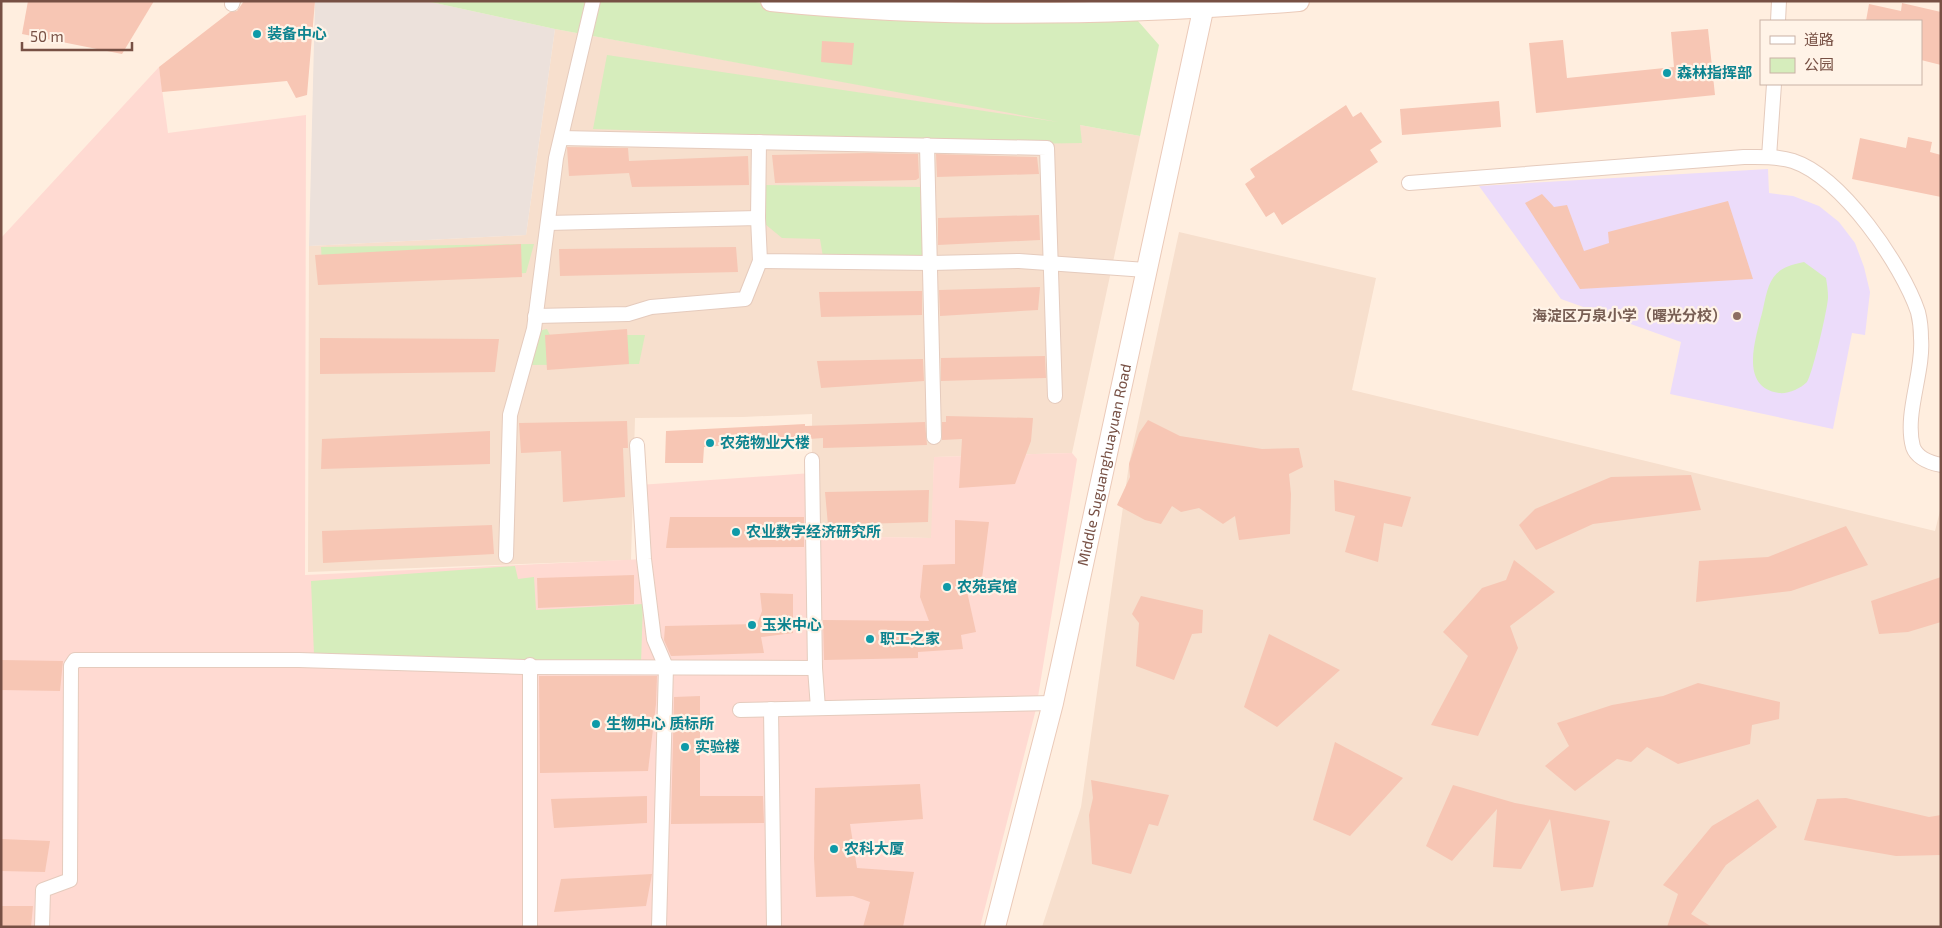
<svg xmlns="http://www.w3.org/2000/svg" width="1942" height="928" font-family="'Exo 2','Noto Sans SC',sans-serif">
  <rect width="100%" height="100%" fill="#ffeedf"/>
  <!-- residential -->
  <g fill="#f7dfcd">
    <path d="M555 29 1140 136 1072 453 934 457 932 538 822 536 812 473V414L743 417 635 418 631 560 308 572 309 246 526 235Z"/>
    <path d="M1179 232 1376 278 1352 390 1935 531 1941 507V927H1042L1081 807 1129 464Z"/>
  </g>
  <!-- commercial -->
  <path fill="#ffdad2" d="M159 67 168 133 306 115 305 575 644 559 639 485 812 473 822 536 931 538 934 457 1072 453 1077 459 1036 709 980 927H1V238Z"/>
  <!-- industrial -->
  <path fill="#ece1db" d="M315 1H426L555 29 526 235 309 246Z"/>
  <!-- education -->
  <path fill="#ecdcfa" d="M1768 169 1769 193 1793 196 1819 206 1839 222 1855 243 1864 267 1870 292 1865 335 1852 333 1833 429 1670 394 1681 342 1561 299 1479 186Z"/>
  <!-- green -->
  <g fill="#d6edbc">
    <path d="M426 1H749L847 16 1138 21 1159 45 1140 136 1080 125 1082 143 1020 144 593 129 607 55 1058 122 555 29Z"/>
    <path d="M764 185 921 187 923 257H823L820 239 782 238 765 224Z"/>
    <path d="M534 244 526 273 323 281 321 247Z"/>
    <path d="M1804 262 1826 278C1827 284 1828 291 1828 297 1828 308 1812 376 1807 382 1800 389 1788 394 1779 393 1737 387 1757 335 1763 309 1769 280 1772 268 1804 262Z"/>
    <path d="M547 329 550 335H645L639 364 531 365 534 332Z"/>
    <path d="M515 566 518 579 534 577 536 610 643 604 641 663 314 655 311 581Z"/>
  </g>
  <!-- building -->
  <g fill="#f7c6b4">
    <path d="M28 1H154L122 54 22 34Z"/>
    <path d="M244 1H315L307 95 296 98 287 81 162 92 159 67 230 12 237 11Z"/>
    <path d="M1902 3 1941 12V65L1921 60V21H1866L1869 4 1901 11Z"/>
    <path d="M1708 29 1715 95 1536 113 1529 43 1563 40 1567 78 1674 67 1671 32Z"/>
    <path d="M822 41 854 43 852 65 821 62Z"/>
    <path d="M1499 101 1501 127 1402 135 1400 109Z"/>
    <path d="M1346 105 1353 117 1361 112 1382 142 1370 150 1378 162 1282 225 1274 212 1266 217 1245 184 1255 177 1250 169Z"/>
    <path d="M1908 137 1932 142 1930 152 1941 155V197L1852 179 1860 138 1906 148Z"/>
    <path d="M567 147 628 148 629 161 748 156 749 185 632 187 629 173 569 176Z"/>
    <path d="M868 153 918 154 919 178 916 180 775 183 772 155Z"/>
    <path d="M936 154 1037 157 1039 174 937 177Z"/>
    <path d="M1542 194 1554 207 1567 205 1584 251 1609 243 1608 232 1728 201 1753 279 1580 289 1525 203Z"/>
    <path d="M1039 215 1040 240 938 245V218Z"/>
    <path d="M521 244 522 277 318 285 315 255Z"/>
    <path d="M736 247 738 272 560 276 559 249Z"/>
    <path d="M1040 287 1038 310 940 316 939 290Z"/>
    <path d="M922 291V315L821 317 819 292Z"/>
    <path d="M627 329 629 364 547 370 545 335Z"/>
    <path d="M320 338 499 339 495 372 320 374Z"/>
    <path d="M1045 356 1046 378 941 381V358Z"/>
    <path d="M923 359 924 381 821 388 817 361Z"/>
    <path d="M946 416 1033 418 1031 441 1015 484 959 488 962 439 942 440V422H946Z"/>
    <path d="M1148 420 1180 436 1262 449 1299 448 1303 467 1289 474 1291 494 1290 534 1239 540 1235 516 1223 524 1199 508 1181 512 1172 506 1161 524 1145 520 1117 505 1130 477 1129 464 1139 433Z"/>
    <path d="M627 421 628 448H623L625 497 563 502 561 451 521 453 519 423Z"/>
    <path d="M925 422 927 445 823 448V438L704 447 703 463H665L666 431 805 424V426Z"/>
    <path d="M490 431V464L321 469 322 439Z"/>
    <path d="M1691 475 1701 510 1593 524 1536 550 1519 525 1535 509 1611 477Z"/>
    <path d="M1334 480 1411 497 1402 527 1384 523 1378 562 1345 552 1355 516 1335 511Z"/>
    <path d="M929 490 928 522 828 525 825 492Z"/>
    <path d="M670 517H804V547L666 548Z"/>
    <path d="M955 520 989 522 981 586 966 587 976 632 961 635 963 649 918 652V658L824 660 823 620 929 621 920 597 923 565 955 564Z"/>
    <path d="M492 525 494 554 323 563 322 531Z"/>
    <path d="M1846 526 1868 565 1791 591 1696 602 1699 561 1768 557Z"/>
    <path d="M1514 560 1555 592 1510 626 1518 648 1478 736 1431 725 1468 656 1443 632 1482 588 1506 580Z"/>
    <path d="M634 575V604L538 608 537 578Z"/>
    <path d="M1941 577V622L1908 632 1879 634 1871 601Z"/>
    <path d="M760 593 793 594V633L761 637 764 653 671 656 664 640 665 626 757 624 762 611Z"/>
    <path d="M1141 596 1203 610 1202 633 1192 634 1174 680 1136 666 1139 623 1132 614Z"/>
    <path d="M1269 634 1340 670 1277 727 1244 707Z"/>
    <path d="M1 660 63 661 60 691 1 690Z"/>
    <path d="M539 676H657L656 704 648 771 540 773Z"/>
    <path d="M1698 683 1780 702 1779 719 1752 725 1750 744 1678 764 1647 747 1631 762 1617 759 1575 791 1545 766 1569 746 1557 723 1612 705 1663 696Z"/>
    <path d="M700 696V796H763L764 823 671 824 674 697Z"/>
    <path d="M1335 742 1403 778 1350 836 1313 820Z"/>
    <path d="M1091 780 1169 795 1158 826 1149 824 1131 874 1092 864 1089 815 1093 798Z"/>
    <path d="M920 784 923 819 850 824 857 868 914 872 903 927H863L870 902 853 896 816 897 814 858 815 788Z"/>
    <path d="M1453 785 1515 803 1610 821 1593 887 1561 891 1550 819 1521 869 1493 867 1497 809 1452 861 1426 846Z"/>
    <path d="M647 796V823L554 828 551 799Z"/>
    <path d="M1846 798 1929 817 1941 815V855L1896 856 1804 840 1817 799Z"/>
    <path d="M1758 799 1777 827 1726 865 1691 914 1712 927H1667L1678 894 1663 885 1712 826Z"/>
    <path d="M1 839 50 841 45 872 1 871Z"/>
    <path d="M652 874 646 906 554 912 561 879Z"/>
    <path d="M1 906H33L31 927H1Z"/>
  </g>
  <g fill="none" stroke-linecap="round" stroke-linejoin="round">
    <!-- street casing -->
    <g stroke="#e5cbbd" stroke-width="16">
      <g id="street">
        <path d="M232 4 233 1"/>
        <path d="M1778 21 1779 1"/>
        <path d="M561 138 1047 148 1055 396"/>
        <path d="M927 145 934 437"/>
        <path d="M1769 157 1774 84"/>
        <path d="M1409 183 1744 157C1760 157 1777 156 1793 161 1842 177 1902 265 1918 312 1920 320 1921 330 1921 338 1924 372 1904 414 1913 447 1917 458 1931 463 1941 465"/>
        <path d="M758 218 759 142"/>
        <path d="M548 223 758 218 760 261 931 263 1019 261 1146 270"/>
        <path d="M535 316 628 314 651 307 745 299 760 261"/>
        <path d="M637 445 644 559 654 639 666 667 659 927"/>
        <path d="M812 460 815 668"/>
        <path d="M506 556 510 415 534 329 556 158 593 1"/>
        <path d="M771 709 774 927"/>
        <path d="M740 710 1053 703"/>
        <path d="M42 927 43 890 70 880 71 666 75 660H299L524 667 815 668 818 708"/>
        <path d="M530 927V665"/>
      </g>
    </g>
    <!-- secondary casing -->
    <g stroke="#ebcab9" stroke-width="22">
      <g id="secondary">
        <path d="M771 1C946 19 1123 15 1299 1"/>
        <path id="s1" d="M995 927 1053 703 1205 1"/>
      </g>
    </g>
    <!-- street -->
    <use href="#street" stroke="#fff" stroke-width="14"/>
    <!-- secondary -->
    <use href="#secondary" stroke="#fff" stroke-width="20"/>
  </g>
  <!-- markers -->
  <g fill="#0f9aa8" stroke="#fff3e7" stroke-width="2">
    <circle cx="257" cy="34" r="5"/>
    <circle cx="1667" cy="73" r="5"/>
    <circle cx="710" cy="443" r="5"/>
    <circle cx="736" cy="532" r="5"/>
    <circle cx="947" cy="587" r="5"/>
    <circle cx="752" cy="625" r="5"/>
    <circle cx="870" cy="639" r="5"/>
    <circle cx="596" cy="724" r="5"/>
    <circle cx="685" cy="747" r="5"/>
    <circle cx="834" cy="849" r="5"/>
  </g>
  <circle fill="#8d6e63" stroke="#fff3e7" stroke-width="2" cx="1737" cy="316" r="5"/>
  <g text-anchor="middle" stroke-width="4.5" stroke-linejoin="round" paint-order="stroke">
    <!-- culture labels -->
    <g font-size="15" font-weight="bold" fill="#0d838f" stroke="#fff3e7" text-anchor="start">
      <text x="267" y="39">装备中心</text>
      <text x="1677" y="78">森林指挥部</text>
      <text x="720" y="448">农苑物业大楼</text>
      <text x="746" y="537">农业数字经济研究所</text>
      <text x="957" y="592">农苑宾馆</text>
      <text x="762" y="630">玉米中心</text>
      <text x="880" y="644">职工之家</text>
      <text x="606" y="729">生物中心 质标所</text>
      <text x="695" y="752">实验楼</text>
      <text x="844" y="854">农科大厦</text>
    </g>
    <!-- education labels -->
    <g font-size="15" font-weight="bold" fill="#785e54" stroke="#fff3e7" text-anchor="end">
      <text x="1727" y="321">海淀区万泉小学（曙光分校）</text>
    </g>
    <!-- street labels -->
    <g font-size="15" fill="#775044" stroke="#fff3e7">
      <text dy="5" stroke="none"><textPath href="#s1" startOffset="475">Middle Suguanghuayuan Road</textPath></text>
    </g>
  </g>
  <!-- border -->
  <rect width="1942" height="928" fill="none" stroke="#775044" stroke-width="5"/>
  <!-- legend -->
  <rect x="1760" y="20" width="162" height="65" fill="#fff3e7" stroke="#c9b2a6"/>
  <rect x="1770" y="36" width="25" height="8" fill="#ffffff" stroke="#c9b2a6"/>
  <text x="1804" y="45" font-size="15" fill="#775044">道路</text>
  <rect x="1770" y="58" width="25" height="15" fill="#d6edbc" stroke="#c9b2a6"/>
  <text x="1804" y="70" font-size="15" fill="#775044">公园</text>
  <!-- scale -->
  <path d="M22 42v8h110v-8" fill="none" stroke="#775044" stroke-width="2.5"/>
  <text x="30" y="42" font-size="15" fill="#775044" stroke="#fff3e7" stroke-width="4" paint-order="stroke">50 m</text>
</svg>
